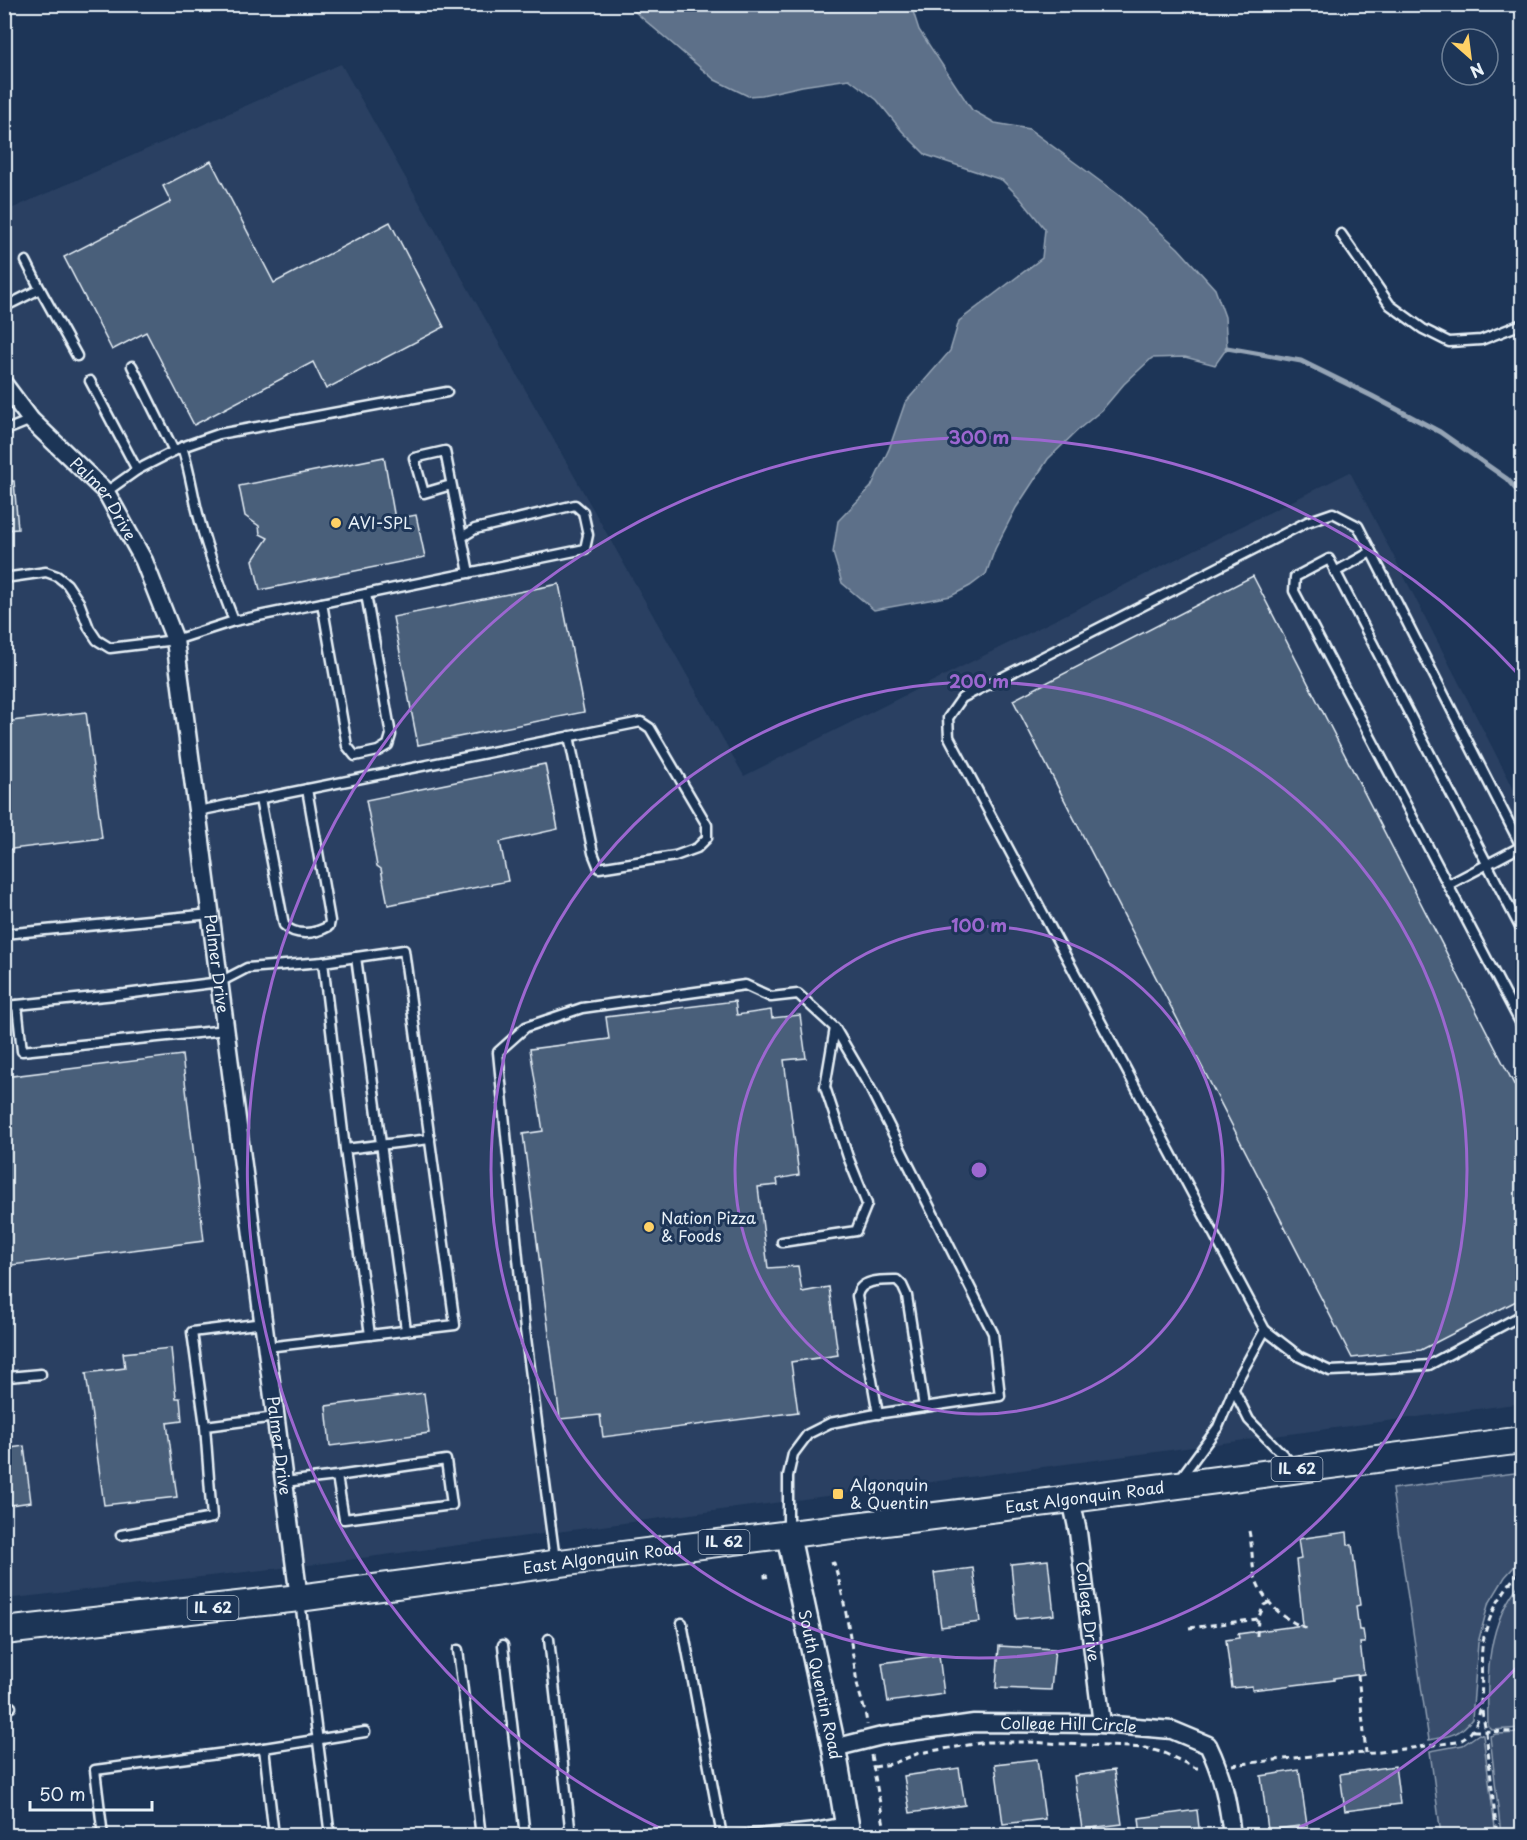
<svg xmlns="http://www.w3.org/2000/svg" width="1527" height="1840" font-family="'Playpen Sans',sans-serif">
  <rect width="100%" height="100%" fill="#1d3557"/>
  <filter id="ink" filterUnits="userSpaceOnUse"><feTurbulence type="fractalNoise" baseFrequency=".0167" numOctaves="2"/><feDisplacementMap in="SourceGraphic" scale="12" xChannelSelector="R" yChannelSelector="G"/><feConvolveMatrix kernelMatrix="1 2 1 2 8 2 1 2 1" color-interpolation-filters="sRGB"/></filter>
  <g filter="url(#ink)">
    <!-- built -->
    <path fill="#2a4162" d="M341 64 744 776 1350 472 1522 805V1403L317 1564 5 1599 4 212Z"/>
    <!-- green -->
    <g fill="#374d6c" stroke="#909fb2" stroke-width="1.5">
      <path d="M1522 1472V1558L1505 1577 1488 1605 1478 1643 1472 1719C1459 1736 1449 1736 1429 1740L1392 1489Z"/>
      <path d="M1522 1581V1728L1492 1730 1488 1726C1487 1674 1486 1623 1522 1581Z"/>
      <path d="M1522 1733V1835H1501L1490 1736 1496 1734Z"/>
      <path d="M1479 1734 1483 1735 1496 1835H1441L1430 1751 1463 1745Z"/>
    </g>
    <!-- water -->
    <path fill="#5d7089" stroke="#95a4b5" stroke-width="1.5" d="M627 5H911L919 30 972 110 995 123 1029 129 1081 167 1120 196 1178 248 1215 289 1225 317 1227 348 1215 365 1185 357 1152 358 1124 384 1102 410 1079 429 1048 459 1016 508 995 549 986 574 970 586 951 596 874 610 842 583 833 553 838 521 871 487 889 449 905 403 950 351 959 321 1042 258 1045 229 1020 198 1002 180 926 155 902 131 877 100 849 79 802 86 762 95 748 96 715 80Z"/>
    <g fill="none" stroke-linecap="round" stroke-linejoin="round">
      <!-- stream -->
      <path stroke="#95a4b5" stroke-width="5" d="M1227 348 1301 361 1372 396 1440 432 1507 479 1522 496"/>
    </g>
    <!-- building -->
    <g fill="#495e7a" stroke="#e8f1f8" stroke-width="1.5">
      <path d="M211 161 274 283 390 222 444 327 326 389 313 362 194 425 146 332 112 350 64 257 171 202 163 186Z"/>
      <path d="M384 457 395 519 416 515 425 557 260 590 253 560 268 538 260 534 259 526 245 516 239 486Z"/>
      <path d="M4 481H14L18 529 4 530Z"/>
      <path d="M1253 576 1522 1100V1298L1421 1350 1352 1358 1013 700Z"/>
      <path d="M559 584 584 712 418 745 393 617Z"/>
      <path d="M86 712 102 838 4 850V722Z"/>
      <path d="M545 764 558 829 500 842 508 881 388 905 381 869 377 866 373 844 374 841 366 800Z"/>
      <path d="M735 1001 737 1015 771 1010 772 1018 800 1015 806 1058 784 1060 799 1175 777 1179 778 1185 758 1187 768 1268 798 1266 802 1292 829 1287 838 1355 791 1362 798 1412 603 1437 600 1415 560 1419 523 1134 543 1131 530 1049 609 1039 606 1017Z"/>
      <path d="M182 1055 204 1241 4 1266V1077Z"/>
      <path d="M171 1348 176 1398H180L182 1421 167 1423 177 1497 104 1505 86 1373 125 1368 123 1353Z"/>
      <path d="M424 1393 429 1433 330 1446 326 1406Z"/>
      <path d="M24 1446 31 1502 4 1506V1449Z"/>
      <path d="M1347 1532 1348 1545H1352L1360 1605 1356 1606 1359 1630H1363L1365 1643H1360L1364 1674 1334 1678V1680L1252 1690V1686L1232 1688 1226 1640 1239 1638 1238 1634 1303 1625 1296 1560 1301 1559 1298 1539Z"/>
      <path d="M1048 1560 1054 1615 1016 1619 1011 1564Z"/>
      <path d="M973 1568 980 1622 941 1627 934 1573Z"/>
      <path d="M999 1646 1055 1649 1051 1690 996 1688Z"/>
      <path d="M939 1655 944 1694 888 1702 882 1663Z"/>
      <path d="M1037 1759 1045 1819 1003 1824 995 1764Z"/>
      <path d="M1395 1766 1400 1804 1345 1811 1340 1774Z"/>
      <path d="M959 1768 965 1805 910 1813 904 1776Z"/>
      <path d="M1114 1770 1122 1824 1082 1829 1074 1776Z"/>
      <path d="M1299 1770 1307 1825 1268 1830 1261 1776Z"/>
      <path d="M1197 1810 1200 1836H1141L1139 1818Z"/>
    </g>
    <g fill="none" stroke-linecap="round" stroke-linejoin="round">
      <!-- lane casing -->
      <g stroke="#e8f1f8" stroke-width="13">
        <g id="lane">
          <path d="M1341 234 1390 305 1423 329 1449 342 1481 340 1522 324"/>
          <path d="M26 261 40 289"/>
          <path d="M4 307 40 289 77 356"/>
          <path d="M132 366 174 451"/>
          <path d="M90 381 137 470"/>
          <path d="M4 431 31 420"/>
          <path d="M182 447 219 434 447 392"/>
          <path d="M451 485 424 493 414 458 445 451 462 537"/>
          <path d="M1335 572 1371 552"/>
          <path d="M4 578 46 572 57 576 67 584 79 602 89 628 97 640 110 648 175 640 234 621C220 585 206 548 197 510 192 489 189 468 182 447L137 470 106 492"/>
          <path d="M322 603 347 746 355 756 378 751 388 745 391 735 366 594"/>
          <path d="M234 621 585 549 588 535 583 512 575 505 475 529 462 537 469 573"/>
          <path d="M260 799 284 925C296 937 315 934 329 926L330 921 307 789"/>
          <path d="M198 811 641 722 650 728 707 825V838L697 848 675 856 599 868 593 853 569 736"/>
          <path d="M1522 848 1358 526 1333 513 1307 522 962 698 948 718 949 737 1265 1330 1300 1357 1330 1371 1374 1369 1429 1365 1522 1315"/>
          <path d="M1448 885 1522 846"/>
          <path d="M1522 931 1329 559 1295 577 1294 591 1522 1026"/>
          <path d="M4 934 211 914"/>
          <path d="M356 957 406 1330"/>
          <path d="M323 962 345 1149 430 1139"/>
          <path d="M17 1005 125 994 220 982 247 968 323 962 404 950 455 1325 267 1347"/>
          <path d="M4 1006 17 1005 22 1051 226 1030"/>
          <path d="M345 1149 370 1335"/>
          <path d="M782 1242 856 1231 867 1204 848 1157 825 1087 835 1028"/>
          <path d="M4 1382 8 1377 41 1374"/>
          <path d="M1234 1390 1249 1420 1294 1466"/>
          <path d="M878 1414 857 1296C860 1279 882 1280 897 1280L902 1285 907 1296 924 1407"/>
          <path d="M205 1426 192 1332 264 1323"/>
          <path d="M1179 1480 1218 1427 1238 1379 1265 1330"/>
          <path d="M284 1482 337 1476 344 1519 452 1505 446 1460 337 1476"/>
          <path d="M121 1535 212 1518 205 1426 276 1417"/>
          <path d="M555 1560 525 1330 498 1052 526 1027 582 1008 745 985 771 997 798 994 835 1028 870 1088 993 1333 1000 1396 876 1414 830 1423 808 1434 793 1454 788 1476V1533"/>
          <path d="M300 1601 330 1836"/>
          <path d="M682 1623 722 1836"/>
          <path d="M549 1639 571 1836"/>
          <path d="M503 1645 525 1836"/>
          <path d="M458 1650 481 1836"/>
          <path d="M4 1702 11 1707"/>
          <path d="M103 1836 95 1770 264 1748"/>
          <path d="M274 1836 264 1748 365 1732"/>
          <path d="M736 1836 815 1828 846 1822"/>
        </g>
      </g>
      <!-- street casing -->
      <g stroke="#e8f1f8" stroke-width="21">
        <g id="street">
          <path id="s1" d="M4 384 31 420 106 492 144 561 175 640 299 1598"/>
          <path id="s2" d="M1071 1499 1078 1532 1102 1724"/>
          <path id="s3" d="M834 1748 882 1736 974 1723 1102 1724 1172 1730 1208 1745C1223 1776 1228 1802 1232 1836"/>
        </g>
      </g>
      <!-- secondary casing -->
      <g stroke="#e8f1f8" stroke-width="27">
        <g id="secondary">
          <path id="s4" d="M788 1535 834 1748 849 1836"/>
        </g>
      </g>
      <!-- primary casing -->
      <g stroke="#e8f1f8" stroke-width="30">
        <g id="primary">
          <path id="s5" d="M4 1631 299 1598 598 1558 1071 1499 1522 1440"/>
        </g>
      </g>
      <!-- path -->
      <g stroke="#e8f1f8" stroke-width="3" stroke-dasharray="6 4.5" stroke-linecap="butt">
        <path d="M1249 1531C1252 1545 1252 1559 1254 1573 1260 1599 1286 1624 1311 1629"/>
        <path d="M831 1564 834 1563C846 1603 851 1643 857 1683 860 1698 866 1710 867 1725"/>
        <path d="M765 1574V1577L769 1576"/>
        <path d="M1189 1628 1258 1619"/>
        <path d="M1257 1636 1258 1619 1264 1605 1270 1602"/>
        <path d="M1358 1675 1366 1753"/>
        <path d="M1482 1711 1486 1732 1497 1836"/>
        <path d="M1473 1731 1522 1732"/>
        <path d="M871 1755 886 1836"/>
        <path d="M1232 1765 1320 1755 1373 1753 1457 1742C1493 1729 1477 1672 1483 1641 1489 1614 1503 1589 1522 1569"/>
        <path d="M874 1767 892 1764 919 1753 987 1742H1027L1146 1748 1164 1753 1196 1768H1202"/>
      </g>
      <!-- lane -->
      <use href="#lane" stroke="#1d3557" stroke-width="8"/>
      <!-- street -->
      <use href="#street" stroke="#1d3557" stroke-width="16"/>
      <!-- secondary -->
      <use href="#secondary" stroke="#1d3557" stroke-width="22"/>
      <!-- primary -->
      <use href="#primary" stroke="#1d3557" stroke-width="26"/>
    </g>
  </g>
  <!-- distance rings -->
  <g fill="none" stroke="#9c67d0" stroke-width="3">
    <circle cx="979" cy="1170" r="244"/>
    <circle cx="979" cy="1170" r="488"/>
    <path d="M1519 1665A732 732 0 0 1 1288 1833M670 1833A732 732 0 1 1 1519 675"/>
  </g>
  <!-- markers -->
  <g fill="#ffd166" stroke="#1d3557" stroke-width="2">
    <circle cx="336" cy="523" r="6"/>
    <circle cx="649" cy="1227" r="6"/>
    <rect x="832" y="1488" width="12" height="12" rx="3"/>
  </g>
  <g text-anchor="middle" stroke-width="6" stroke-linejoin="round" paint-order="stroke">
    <!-- shield labels -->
    <g fill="#1d3557" stroke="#abb9c8" stroke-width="1.5">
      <rect x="1271.5" y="1457" width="51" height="24" rx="4.5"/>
      <rect x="698.5" y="1530" width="51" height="24" rx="4.5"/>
      <rect x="187.5" y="1596" width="51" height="24" rx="4.5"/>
    </g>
    <g font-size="15" font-weight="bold" fill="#e8f1f8">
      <text x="1297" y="1474">IL 62</text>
      <text x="724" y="1547">IL 62</text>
      <text x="213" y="1613">IL 62</text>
    </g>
    <!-- street labels -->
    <g font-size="16" fill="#e8f1f8" stroke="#1d3557">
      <text dy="6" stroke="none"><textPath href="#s1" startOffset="153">Palmer Drive</textPath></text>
      <text dy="6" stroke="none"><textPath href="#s1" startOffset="639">Palmer Drive</textPath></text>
      <text dy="6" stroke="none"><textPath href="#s1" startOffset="1125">Palmer Drive</textPath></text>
      <text dy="6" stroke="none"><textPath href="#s5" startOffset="1089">East Algonquin Road</textPath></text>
      <text dy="6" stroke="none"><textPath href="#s5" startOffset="603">East Algonquin Road</textPath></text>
      <text dy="6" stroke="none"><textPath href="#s2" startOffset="114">College Drive</textPath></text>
      <text dy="6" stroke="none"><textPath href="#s4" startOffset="153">South Quentin Road</textPath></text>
      <text dy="6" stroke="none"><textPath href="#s3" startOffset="237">College Hill Circle</textPath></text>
    </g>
    <!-- poi labels -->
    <g font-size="16" fill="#e8f1f8" stroke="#1d3557" text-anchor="start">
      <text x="348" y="529">AVI-SPL</text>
      <text x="661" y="1224">Nation Pizza<tspan x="661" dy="18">&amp; Foods</tspan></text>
      <text x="850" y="1491">Algonquin<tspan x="850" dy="18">&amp; Quentin</tspan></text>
    </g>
  </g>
  <circle cx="979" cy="1170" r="9" fill="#9c67d0" stroke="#1d3557" stroke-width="3"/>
  <g font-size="18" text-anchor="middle" font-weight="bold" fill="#9c67d0" stroke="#1d3557" stroke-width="6" stroke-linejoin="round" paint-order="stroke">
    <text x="979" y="444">300 m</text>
    <text x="979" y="688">200 m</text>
    <text x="979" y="932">100 m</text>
  </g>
  <!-- margin -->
  <rect width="1527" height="1840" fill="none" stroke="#1d3557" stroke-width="24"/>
  <rect x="12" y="12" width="1503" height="1816" fill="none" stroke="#e8f1f8" stroke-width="2" filter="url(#ink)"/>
  <!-- north arrow -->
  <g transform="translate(1470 57) rotate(152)"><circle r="28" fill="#1d3557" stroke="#6e8097" stroke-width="1.5"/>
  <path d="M0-4.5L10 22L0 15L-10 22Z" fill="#ffd166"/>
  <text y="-9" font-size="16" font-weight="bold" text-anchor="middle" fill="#e8f1f8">N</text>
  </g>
  <!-- scale -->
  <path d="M30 1801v9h122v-9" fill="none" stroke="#e8f1f8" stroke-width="3"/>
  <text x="39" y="1801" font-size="18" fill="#e8f1f8" stroke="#1d3557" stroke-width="4.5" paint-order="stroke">50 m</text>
</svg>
